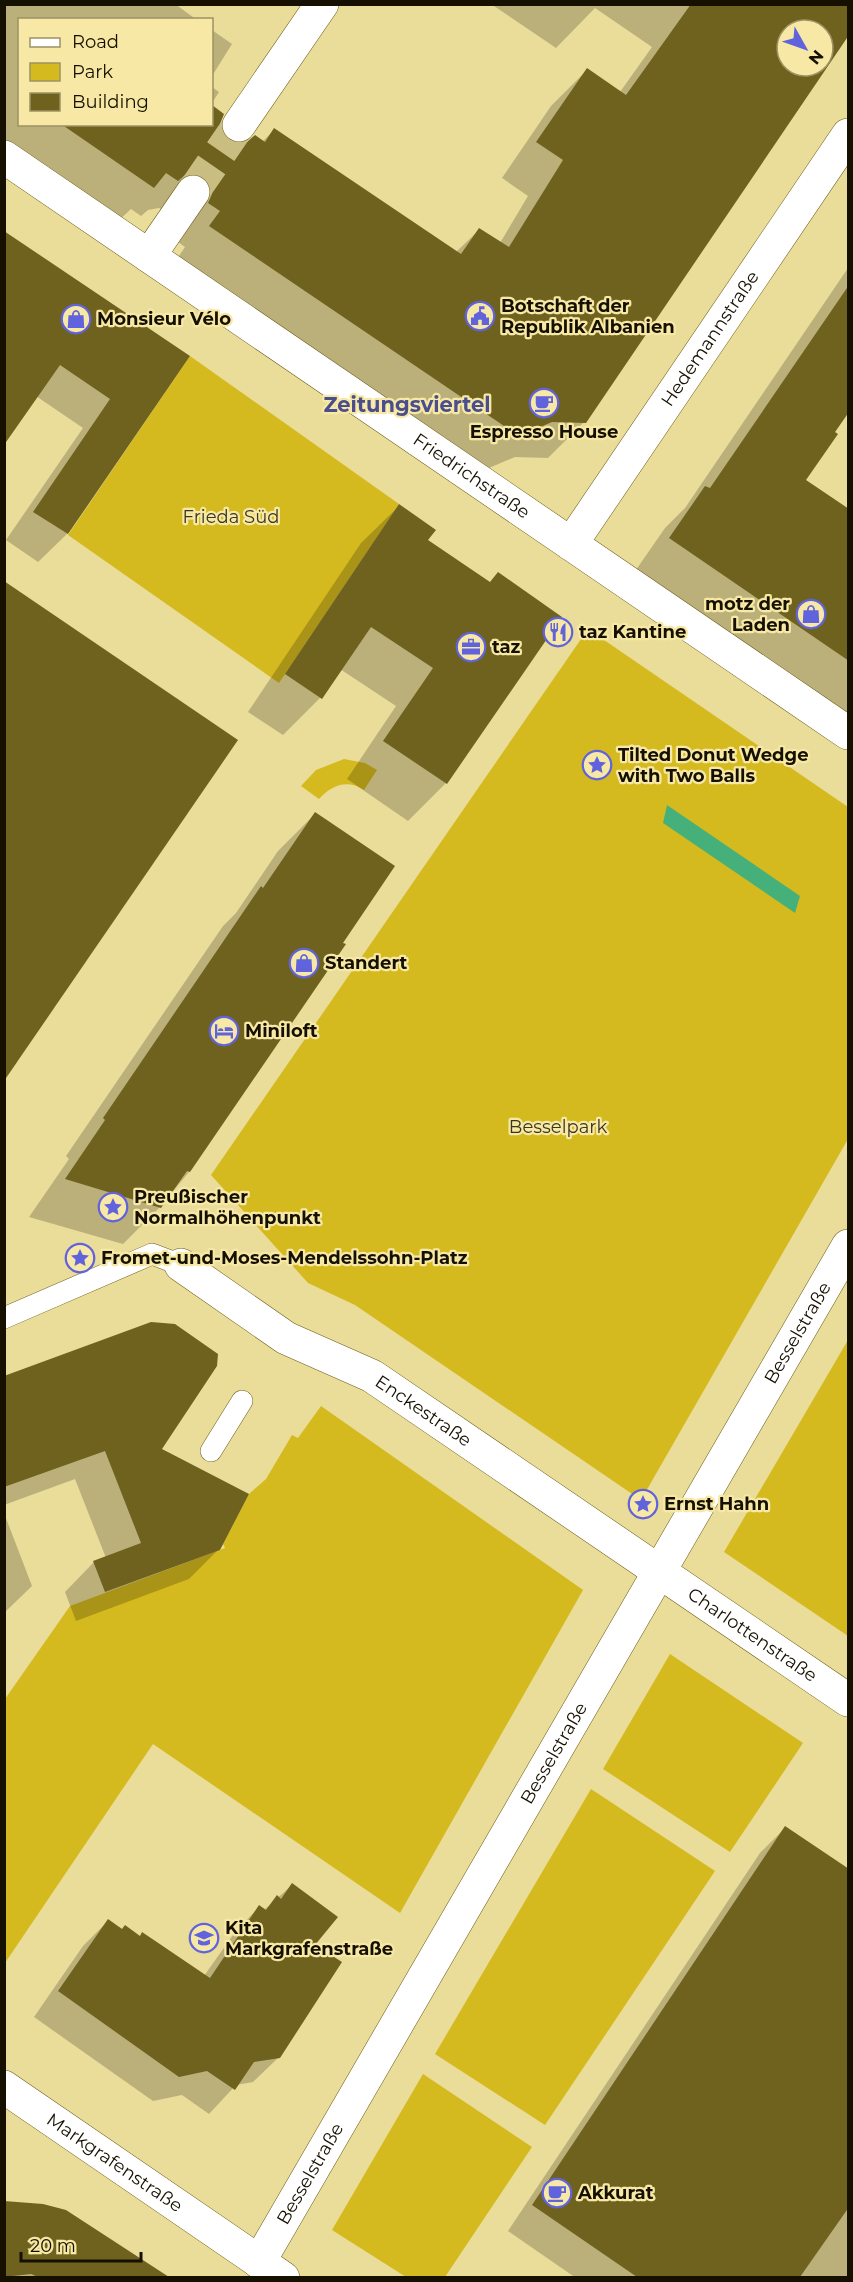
<svg xmlns="http://www.w3.org/2000/svg" width="853" height="2282" font-family="Montserrat,sans-serif">
  <rect width="100%" height="100%" fill="#eadc99"/>
  <!-- green -->
  <g fill="#d5ba1f">
    <path d="M190 356 399 504 279 683 68 535Z"/>
    <path d="M588 629 848 807V1139L641 1500 355 1305 308 1283 211 1175Z"/>
    <path d="M344 759 365 763 377 770 364 790C347 779 332 785 319 799L301 786 316 770Z"/>
    <path d="M848 1340V1636L724 1552Z"/>
    <path d="M321 1406 583 1590 400 1913 153 1744 5 1963V1699L70 1606 225 1548 223 1544 249 1494 266 1479 292 1435 298 1438Z"/>
    <path d="M670 1654 803 1743 730 1852 603 1769Z"/>
    <path d="M591 1789 715 1871 545 2125 435 2054Z"/>
    <path d="M423 2074 532 2147 445 2277H406L332 2230Z"/>
  </g>
  <!-- water -->
  <path fill="#45b07a" d="M667 805 800 896 795 913 663 823Z"/>
  <!-- shadow -->
  <g fill="#0003" fill-rule="evenodd">
    <path d="M4 4H175L197 20H20V124H212V107L222 114 219 124 220 133 227 141 238 145 262 142 274 130 456 252 479 230 500 243 528 196 502 178 551 106 587 70 620 92 652 47 595 8 556 48 491 4H848V33L584 422 548 458 515 457 482 471 175 262 185 247 174 239 167 212 159 208 148 210 141 216 131 209 117 222 4 145ZM787 30H823V66H787Z"/>
    <path d="M212 30 232 44 212 76Z"/>
    <path d="M212 87 219 92 212 103Z"/>
    <path d="M4 232 188 356 67 534 38 562 6 540 83 428 36 396Z"/>
    <path d="M848 268V412L804 480 848 511V729L629 580 665 528 685 508Z"/>
    <path d="M399 506 426 541 489 583 560 617 446 783 408 821 347 779 396 706 340 669 320 698 283 735 248 712 361 543Z"/>
    <path d="M315 814 189 1172 160 1207 123 1244 29 1217 69 1159 66 1156 223 926 236 913 278 851Z"/>
    <path d="M4 1378 160 1450 219 1549 189 1579 76 1621 65 1592 94 1562 106 1558 75 1479 4 1505Z"/>
    <path d="M4 1513 32 1586 4 1613Z"/>
    <path d="M785 1828 848 1871V2278H576L508 2231 760 1853Z"/>
    <path d="M292 1885 313 1945 279 2057 253 2082 236 2085 209 2114 182 2095 153 2101 34 2017 83 1946 108 1921 204 1976 235 1932 259 1907 264 1910Z"/>
    <path d="M4 2205 66 2212 164 2278H4Z"/>
  </g>
  <!-- building -->
  <g fill="#6f621e" fill-rule="evenodd">
    <path d="M691 4H849V35L586 423 552 422 519 436 209 226 220 211 208 203 212 194 210 184 203 176 195 173 185 175 178 181 166 173 154 188 61 124H212V105L224 114 220 124 222 134 229 141 238 144 247 142 255 135 265 142 274 128 461 254 479 228 509 247 563 160 536 142 587 68 626 95ZM787 30H823V66H787Z"/>
    <path d="M4 231 190 356 68 534 33 512 110 399 60 365 4 445Z"/>
    <path d="M849 285V412L835 432 838 434 806 480 849 509V661L669 538 705 486 710 488Z"/>
    <path d="M399 504 436 530 428 540 490 582 498 572 562 617 447 784 383 741 433 668 371 627 322 699 285 674Z"/>
    <path d="M4 581 238 740 4 1081Z"/>
    <path d="M315 812 395 866 343 943 346 944 190 1172 187 1171 161 1208 65 1179 105 1120 103 1118 261 886 263 888Z"/>
    <path d="M151 1322 175 1324 218 1354 217 1366 162 1449 249 1494 220 1550 105 1592 93 1561 141 1543 105 1451 4 1487V1376Z"/>
    <path d="M785 1826 849 1869V2207L800 2277H637L532 2205Z"/>
    <path d="M292 1883 338 1917 315 1945 342 1962 280 2058 254 2062 235 2090 207 2071 179 2077 58 1991 108 1919 122 1929 125 1925 140 1936 142 1932 210 1978 259 1905 266 1910 277 1895 281 1899Z"/>
    <path d="M4 2201 43 2204 66 2210 169 2277H38L31 2274 4 2277Z"/>
  </g>
  <g fill="none" stroke-linecap="round" stroke-linejoin="round">
    <!-- street-tunnel -->
    <path stroke="#cabd82" stroke-width="33" stroke-dasharray="33 16" stroke-linecap="butt" d="M193 192 239 125"/>
    <!-- lane casing -->
    <g stroke="#6b5e19" stroke-width="22">
      <g id="lane">
        <path d="M4 1318 152 1254 181 1265"/>
        <path d="M211 1451 242 1401"/>
      </g>
    </g>
    <!-- street casing -->
    <g stroke="#6b5e19" stroke-width="34">
      <g id="street">
        <path d="M239 125 322 4"/>
        <path id="s1" d="M4 157 848 733"/>
        <path d="M149 256 193 192"/>
        <path id="s2" d="M571 544 848 135"/>
        <path id="s3" d="M181 1265 286 1338 372 1376 848 1700"/>
        <path id="s4" d="M4 2087 283 2278"/>
        <path id="s5" d="M259 2262 848 1246"/>
      </g>
    </g>
    <!-- lane -->
    <use href="#lane" stroke="#fff" stroke-width="21"/>
    <!-- street -->
    <use href="#street" stroke="#fff" stroke-width="33"/>
  </g>
  <!-- icons -->
  <defs>
    <g id="civic-ring" transform="scale(1.5)"><circle r="9.5" fill="#f7e9a5" stroke="#6163dc" stroke-width="1.5"/><path d="M-.6-6.5H3V-4.5H.6V-3L4-1V1h2V6H-6V1h2V-1L-.6-3ZM-1.2 2.5V6h2.4V2.5Z" fill="#6163dc"/></g>
    <g id="shop-ring" transform="scale(1.5)"><circle r="9.5" fill="#f7e9a5" stroke="#6163dc" stroke-width="1.5"/><path d="M-5-2.5h2.3a2.7 3.5 0 0 1 5.4 0H5L5.5 6h-11ZM-1.5-2.5h3a1.5 2.3 0 0 0-3 0Z" fill="#6163dc"/></g>
    <g id="cafe-ring" transform="scale(1.5)"><circle r="9.5" fill="#f7e9a5" stroke="#6163dc" stroke-width="1.5"/><path d="M-5.5-4.5H6V0H3Q3 3.5 0 3.5H-2.5Q-5.5 3.5-5.5 0ZM3-3.2v2h1.7v-2ZM-6 4.5H4V6H-6Z" fill="#6163dc"/></g>
    <g id="restaurant-ring" transform="scale(1.5)"><circle r="9.5" fill="#f7e9a5" stroke="#6163dc" stroke-width="1.5"/><path d="M-5-6h1v4h1v-4h1v4h1v-4h1v5L-1.5 .5V6h-2V.5L-5-1ZM5-6V6H3V1.5H1.5Q1.5-4 5-6Z" fill="#6163dc"/></g>
    <g id="office-ring" transform="scale(1.5)"><circle r="9.5" fill="#f7e9a5" stroke="#6163dc" stroke-width="1.5"/><path d="M-6-3h4V-5.5h4V-3h4V5H-6ZM-1-4.5V-3h2v-1.5ZM-6 0V1H6V0Z" fill="#6163dc"/></g>
    <g id="sight-ring" transform="scale(1.5)"><circle r="9.5" fill="#f7e9a5" stroke="#6163dc" stroke-width="1.5"/><path d="M0-6L1.8-2.2L6-1.7L2.9 1.2L3.7 5.4L0 3.3L-3.7 5.4L-2.9 1.2L-6-1.7L-1.8-2.2Z" fill="#6163dc"/></g>
    <g id="hotel-ring" transform="scale(1.5)"><circle r="9.5" fill="#f7e9a5" stroke="#6163dc" stroke-width="1.5"/><path d="M-6-4.5h1.5V1H6V5H4.5V3h-9V5H-6ZM-4 0a1.8 1.8 0 1 1 3.6 0ZM.5 0V-2.5h3Q6-2.5 6 0Z" fill="#6163dc"/></g>
    <g id="school-ring" transform="scale(1.5)"><circle r="9.5" fill="#f7e9a5" stroke="#6163dc" stroke-width="1.5"/><path d="M0-5L7-2L0 1L-7-2ZM-4 1L0 2.5L4 1V4Q0 6-4 4Z" fill="#6163dc"/></g>
  </defs>
  <g fill-rule="evenodd">
    <use href="#civic-ring" x="480" y="316"/>
    <use href="#shop-ring" x="76" y="319"/>
    <use href="#cafe-ring" x="544" y="403"/>
    <use href="#shop-ring" x="811" y="614"/>
    <use href="#restaurant-ring" x="558" y="632"/>
    <use href="#office-ring" x="471" y="647"/>
    <use href="#sight-ring" x="597" y="765"/>
    <use href="#shop-ring" x="304" y="963"/>
    <use href="#hotel-ring" x="224" y="1031"/>
    <use href="#sight-ring" x="113" y="1207"/>
    <use href="#sight-ring" x="80" y="1258"/>
    <use href="#sight-ring" x="643" y="1504"/>
    <use href="#school-ring" x="204" y="1938"/>
    <use href="#cafe-ring" x="557" y="2193"/>
  </g>
  <g text-anchor="middle" stroke-width="4.5" stroke-linejoin="round" paint-order="stroke">
    <!-- poi labels -->
    <g font-size="18" font-weight="bold" fill="#151000" stroke="#f7e9a5" text-anchor="start">
      <text x="501" y="312">Botschaft der<tspan x="501" dy="21">Republik Albanien</tspan></text>
      <text x="97" y="325">Monsieur Vélo</text>
      <text x="544" y="438" text-anchor="middle">Espresso House</text>
      <text x="790" y="610" text-anchor="end">motz der<tspan x="790" dy="21">Laden</tspan></text>
      <text x="579" y="638">taz Kantine</text>
      <text x="492" y="653">taz</text>
      <text x="618" y="761">Tilted Donut Wedge<tspan x="618" dy="21">with Two Balls</tspan></text>
      <text x="325" y="969">Standert</text>
      <text x="245" y="1037">Miniloft</text>
      <text x="134" y="1203">Preußischer<tspan x="134" dy="21">Normalhöhenpunkt</tspan></text>
      <text x="101" y="1264">Fromet-und-Moses-Mendelssohn-Platz</text>
      <text x="664" y="1510">Ernst Hahn</text>
      <text x="225" y="1934">Kita<tspan x="225" dy="21">Markgrafenstraße</tspan></text>
      <text x="578" y="2199">Akkurat</text>
    </g>
    <!-- street labels -->
    <g font-size="18" fill="#151000" stroke="#f7e9a5">
      <text dy="6" stroke="none"><textPath href="#s2" startOffset="248">Hedemannstraße</textPath></text>
      <text dy="6" stroke="none"><textPath href="#s1" startOffset="566">Friedrichstraße</textPath></text>
      <text dy="6" stroke="none"><textPath href="#s5" startOffset="1074">Besselstraße</textPath></text>
      <text dy="6" stroke="none"><textPath href="#s3" startOffset="284">Enckestraße</textPath></text>
      <text dy="6" stroke="none"><textPath href="#s3" startOffset="682">Charlottenstraße</textPath></text>
      <text dy="6" stroke="none"><textPath href="#s5" startOffset="588">Besselstraße</textPath></text>
      <text dy="6" stroke="none"><textPath href="#s4" startOffset="134">Markgrafenstraße</textPath></text>
      <text dy="6" stroke="none"><textPath href="#s5" startOffset="102">Besselstraße</textPath></text>
    </g>
    <!-- park labels -->
    <g font-size="18" fill="#3a351e" stroke="#f7e9a5">
      <text x="231" y="523">Frieda Süd</text>
      <text x="558" y="1133">Besselpark</text>
    </g>
    <!-- quarter labels -->
    <g font-size="21" font-weight="bold" fill="#4a4e8c" stroke="#f7e9a5">
      <text x="407" y="412">Zeitungsviertel</text>
    </g>
  </g>
  <!-- border -->
  <rect width="853" height="2282" fill="none" stroke="#151000" stroke-width="12"/>
  <!-- legend -->
  <rect x="18" y="18" width="195" height="108" fill="#f7e9a5" stroke="#9d9263" stroke-width="1.5"/>
  <rect x="30" y="38" width="30" height="9" fill="#ffffff" stroke="#9d9263" stroke-width="1.5"/>
  <text x="72" y="48" font-size="18" fill="#151000">Road</text>
  <rect x="30" y="63" width="30" height="18" fill="#d5ba1f" stroke="#9d9263" stroke-width="1.5"/>
  <text x="72" y="78" font-size="18" fill="#151000">Park</text>
  <rect x="30" y="93" width="30" height="18" fill="#6f621e" stroke="#9d9263" stroke-width="1.5"/>
  <text x="72" y="108" font-size="18" fill="#151000">Building</text>
  <!-- north arrow -->
  <g transform="translate(805 48) rotate(130)"><circle r="28" fill="#f7e9a5" stroke="#9d9263" stroke-width="1.5"/>
  <path d="M0-4.5L10 22L0 15L-10 22Z" fill="#6163dc"/>
  <text y="-9" font-size="16" font-weight="bold" text-anchor="middle" fill="#151000">N</text>
  </g>
  <!-- scale -->
  <path d="M21 2252v9h120v-9" fill="none" stroke="#151000" stroke-width="3"/>
  <text x="30" y="2252" font-size="18" fill="#151000" stroke="#f7e9a5" stroke-width="4.5" paint-order="stroke">20 m</text>
</svg>
